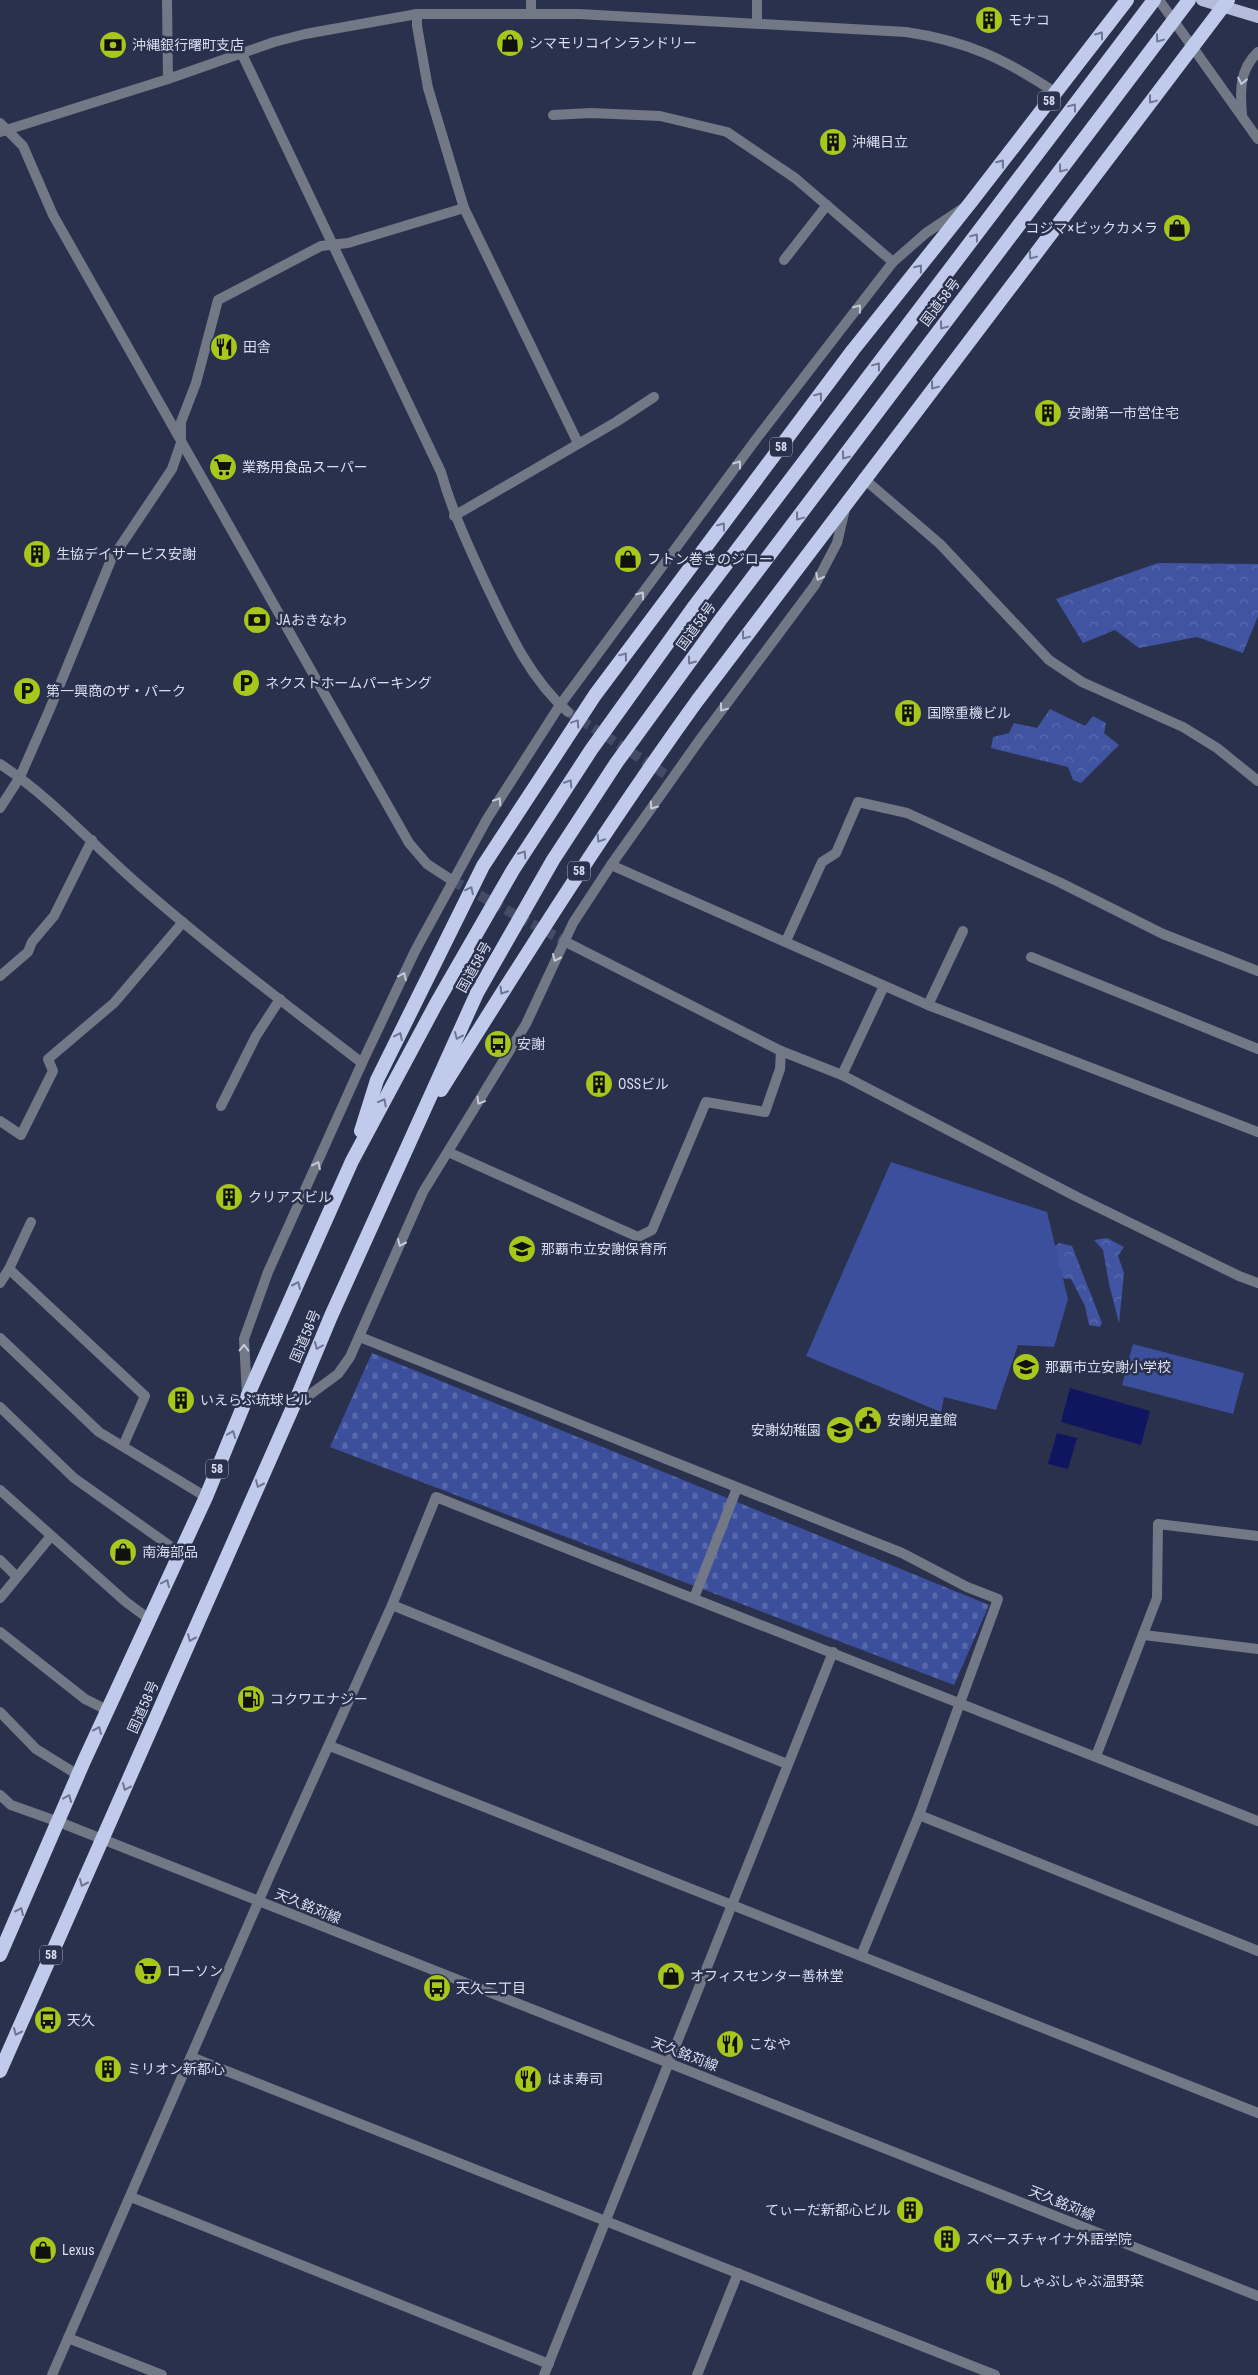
<svg xmlns="http://www.w3.org/2000/svg" width="1258" height="2375" font-family="'Roboto Condensed','Noto Sans JP',sans-serif">
  <defs>
    <pattern id="forest-crowns" width="20" height="18" patternUnits="userSpaceOnUse" patternTransform="scale(1.25)"><rect width="20" height="18" fill="#4054a2"/><path d="M2 6a3 3 0 1 1 6 0M12 15a3 3 0 1 1 6 0" fill="none" stroke="#5b6caf"/></pattern>
    <pattern id="cemetery-stones" width="16" height="16" patternUnits="userSpaceOnUse" patternTransform="scale(1.25)"><rect width="16" height="16" fill="#3c4f9c"/><path d="M2 7V4a2 2 0 0 1 4 0v3zM10 15v-3a2 2 0 0 1 4 0v3z" fill="#5868aa"/></pattern>
  </defs>
  <rect width="100%" height="100%" fill="#29314c"/>
  <!-- forest -->
  <g fill="url(#forest-crowns)">
    <path d="M1158 563 1258 564V616L1243 653 1197 637 1139 648 1115 630 1083 643 1056 599Z"/>
    <path d="M1050 709 1085 726 1093 716 1106 723 1104 733 1119 745 1081 783 1073 780 1068 767 991 748 993 737 1009 733 1014 723 1037 728Z"/>
    <path d="M1107 1238 1124 1247 1118 1256 1124 1273 1119 1323 1109 1284 1103 1250 1094 1240Z"/>
    <path d="M1059 1243 1072 1246 1102 1323 1100 1327 1089 1325 1085 1306 1071 1279 1057 1278 1047 1252Z"/>
  </g>
  <!-- cemetery -->
  <path fill="url(#cemetery-stones)" d="M372 1353 989 1605 954 1685 330 1447Z"/>
  <!-- garden -->
  <g fill="#3c4f9c">
    <path d="M891 1162 1047 1212 1068 1299 1054 1347 1018 1345 996 1410 944 1397 941 1412 806 1356Z"/>
    <path d="M1133 1344 1244 1373 1233 1414 1122 1385Z"/>
  </g>
  <!-- water -->
  <g fill="#101560">
    <path d="M1070 1388 1150 1411 1141 1445 1061 1422Z"/>
    <path d="M1057 1433 1077 1438 1068 1469 1048 1464Z"/>
  </g>
  <g fill="none" stroke-linecap="round" stroke-linejoin="round">
    <!-- minor-tunnel -->
    <g stroke="#434b65" stroke-width="10" stroke-dasharray="10 5" stroke-linecap="butt">
      <path d="M568 712 665 774"/>
      <path d="M453 881 564 941"/>
    </g>
    <!-- minor -->
    <g stroke="#737886" stroke-width="10">
      <path d="M1159 0 1258 139"/>
      <path d="M417 14V26L428 88 464 208 578 443"/>
      <path d="M242 54 441 472C452 511 468 545 485 582 507 628 529 678 568 712"/>
      <path d="M553 115 591 113 660 116 727 132 795 178 893 262"/>
      <path d="M1242 115C1240 91 1239 70 1258 52"/>
      <path d="M0 123 23 146 53 215 409 843 427 864 453 881"/>
      <path d="M784 260 827 205"/>
      <path d="M863 478 940 544 1049 660 1082 682 1183 727 1217 748 1258 781"/>
      <path d="M454 516 616 422 654 397"/>
      <path d="M0 764C52 798 93 845 140 886 211 948 287 1005 362 1063"/>
      <path d="M0 808 20 777 49 711 111 560 172 469 181 443V422L196 383 218 300 321 246 348 243 464 208"/>
      <path d="M611 865 928 1005 1258 1132"/>
      <path d="M564 941 781 1051 842 1075 1077 1197 1239 1276 1258 1283"/>
      <path d="M786 941 822 862 836 853 858 802 907 813 1059 882 1163 934 1258 971"/>
      <path d="M1031 957 1258 1049"/>
      <path d="M0 976 28 952 32 942 54 916 92 840"/>
      <path d="M928 1005 963 931"/>
      <path d="M842 1075 884 986"/>
      <path d="M221 1106 256 1036 280 999"/>
      <path d="M0 1121 21 1135 53 1071 48 1059 114 1003 183 922"/>
      <path d="M448 1152 638 1237 652 1230 706 1102 765 1112 780 1069 781 1051"/>
      <path d="M31 1222 9 1269 145 1396 123 1446"/>
      <path d="M0 1283 9 1269"/>
      <path d="M360 1337 902 1553 967 1587 998 1599 919 1815 861 1956"/>
      <path d="M0 1338 99 1432 206 1497"/>
      <path d="M247 1396 244 1339 268 1272 362 1063 415 951 487 819 560 705 757 438 893 262 926 233 962 209"/>
      <path d="M0 1407 74 1478 180 1553"/>
      <path d="M293 1407 338 1374 350 1357 423 1192 526 1024 573 923 611 865 701 738 815 585 837 543 845 509"/>
      <path d="M0 1490 126 1602 149 1619"/>
      <path d="M0 1560 17 1577"/>
      <path d="M0 1598 51 1536"/>
      <path d="M694 1598 737 1488"/>
      <path d="M392 1605 787 1764"/>
      <path d="M0 1632 85 1699 107 1710"/>
      <path d="M1144 1635 1258 1649"/>
      <path d="M0 1712 36 1749 78 1775"/>
      <path d="M330 1746 1258 2113"/>
      <path d="M1096 1756 1157 1598 1158 1524 1258 1536"/>
      <path d="M0 1795 11 1805 59 1822"/>
      <path d="M919 1815 1258 1951"/>
      <path d="M191 2057 995 2375"/>
      <path d="M131 2197 549 2364"/>
      <path d="M68 2338 162 2375"/>
      <path d="M52 2375 270 1875 392 1605 436 1497 1258 1821"/>
      <path d="M544 2375 833 1652"/>
      <path d="M697 2375 738 2273"/>
    </g>
    <!-- tertiary -->
    <g stroke="#737886" stroke-width="10">
      <path d="M167 0 168 79"/>
      <path d="M531 0V13"/>
      <path d="M757 0V23"/>
      <path d="M0 132 168 79 274 42 305 34 417 14H579L906 32C967 41 1005 59 1056 93"/>
      <path d="M59 1822 1258 2296"/>
    </g>
    <!-- primary -->
    <path stroke="#b3bdda" stroke-width="12" d="M1202 0 1258 17"/>
    <!-- trunk -->
    <g stroke="#c0caea" stroke-width="14">
      <path d="M441 1090C524 958 606 827 697 701L1228 0"/>
      <path d="M361 1131 377 1080 483 866 595 695 853 350 971 202 1127 0"/>
      <path d="M0 1955 84 1761 206 1497 247 1397 352 1161 436 1004 513 870 591 750 693 608 1154 0"/>
      <path d="M0 2071 293 1407 331 1316 477 993 553 860 617 762 721 619 1189 0"/>
    </g>
  </g>
  <!-- one-way arrows -->
  <defs><path id="oneway-chevron" d="M-2-3.5L2.5 0L-2 3.5" fill="none" stroke-width="1.6" stroke-linecap="round" stroke-linejoin="round" transform="scale(1.25)"/></defs>
  <g stroke="#6d7693">
    <use href="#oneway-chevron" transform="translate(1100 35) rotate(-54)"/>
    <use href="#oneway-chevron" transform="translate(1159 39) rotate(127)"/>
    <use href="#oneway-chevron" transform="translate(1152 100) rotate(127)"/>
    <use href="#oneway-chevron" transform="translate(1073 107) rotate(-53)"/>
    <use href="#oneway-chevron" transform="translate(1001 163) rotate(-52)"/>
    <use href="#oneway-chevron" transform="translate(1062 169) rotate(127)"/>
    <use href="#oneway-chevron" transform="translate(975 237) rotate(-53)"/>
    <use href="#oneway-chevron" transform="translate(1032 256) rotate(127)"/>
    <use href="#oneway-chevron" transform="translate(919 268) rotate(-51)"/>
    <use href="#oneway-chevron" transform="translate(943 326) rotate(127)"/>
    <use href="#oneway-chevron" transform="translate(877 366) rotate(-53)"/>
    <use href="#oneway-chevron" transform="translate(934 386) rotate(127)"/>
    <use href="#oneway-chevron" transform="translate(819 396) rotate(-53)"/>
    <use href="#oneway-chevron" transform="translate(845 456) rotate(127)"/>
    <use href="#oneway-chevron" transform="translate(799 517) rotate(127)"/>
    <use href="#oneway-chevron" transform="translate(722 526) rotate(-53)"/>
    <use href="#oneway-chevron" transform="translate(745 636) rotate(127)"/>
    <use href="#oneway-chevron" transform="translate(624 656) rotate(-53)"/>
    <use href="#oneway-chevron" transform="translate(691 661) rotate(126)"/>
    <use href="#oneway-chevron" transform="translate(576 723) rotate(-56)"/>
    <use href="#oneway-chevron" transform="translate(569 783) rotate(-57)"/>
    <use href="#oneway-chevron" transform="translate(600 839) rotate(123)"/>
    <use href="#oneway-chevron" transform="translate(523 854) rotate(-57)"/>
    <use href="#oneway-chevron" transform="translate(470 890) rotate(-64)"/>
    <use href="#oneway-chevron" transform="translate(503 991) rotate(122)"/>
    <use href="#oneway-chevron" transform="translate(399 1036) rotate(-64)"/>
    <use href="#oneway-chevron" transform="translate(458 1036) rotate(114)"/>
    <use href="#oneway-chevron" transform="translate(383 1102) rotate(-62)"/>
    <use href="#oneway-chevron" transform="translate(297 1285) rotate(-66)"/>
    <use href="#oneway-chevron" transform="translate(318 1346) rotate(113)"/>
    <use href="#oneway-chevron" transform="translate(232 1434) rotate(-68)"/>
    <use href="#oneway-chevron" transform="translate(259 1484) rotate(114)"/>
    <use href="#oneway-chevron" transform="translate(166 1583) rotate(-65)"/>
    <use href="#oneway-chevron" transform="translate(191 1638) rotate(114)"/>
    <use href="#oneway-chevron" transform="translate(98 1730) rotate(-66)"/>
    <use href="#oneway-chevron" transform="translate(126 1787) rotate(114)"/>
    <use href="#oneway-chevron" transform="translate(68 1798) rotate(-67)"/>
    <use href="#oneway-chevron" transform="translate(83 1883) rotate(114)"/>
    <use href="#oneway-chevron" transform="translate(20 1911) rotate(-66)"/>
    <use href="#oneway-chevron" transform="translate(17 2032) rotate(114)"/>
  </g>
  <g stroke="#c5cadb">
    <use href="#oneway-chevron" transform="translate(1242 81) rotate(102)"/>
    <use href="#oneway-chevron" transform="translate(858 308) rotate(-52)"/>
    <use href="#oneway-chevron" transform="translate(738 464) rotate(-54)"/>
    <use href="#oneway-chevron" transform="translate(819 577) rotate(118)"/>
    <use href="#oneway-chevron" transform="translate(641 595) rotate(-54)"/>
    <use href="#oneway-chevron" transform="translate(723 708) rotate(127)"/>
    <use href="#oneway-chevron" transform="translate(498 801) rotate(-57)"/>
    <use href="#oneway-chevron" transform="translate(653 806) rotate(125)"/>
    <use href="#oneway-chevron" transform="translate(556 958) rotate(114)"/>
    <use href="#oneway-chevron" transform="translate(403 976) rotate(-64)"/>
    <use href="#oneway-chevron" transform="translate(480 1101) rotate(121)"/>
    <use href="#oneway-chevron" transform="translate(317 1165) rotate(-65)"/>
    <use href="#oneway-chevron" transform="translate(401 1243) rotate(114)"/>
    <use href="#oneway-chevron" transform="translate(244 1348) rotate(-89)"/>
  </g>
  <!-- icons -->
  <defs>
    <g id="building-disc" transform="scale(1.4375)"><circle r="9.5" fill="#a8c71b" stroke="#29314c"/><path d="M-4-6H4V6H1V3H-1V6H-4ZM-2.5-4.3h1.7v1.8h-1.7ZM.8-4.3h1.7v1.8H.8ZM-2.5-1h1.7V.8h-1.7ZM.8-1h1.7V.8H.8Z" fill="#111"/></g>
    <g id="shop-disc" transform="scale(1.4375)"><circle r="9.5" fill="#a8c71b" stroke="#29314c"/><path d="M-5-2.5h2.3a2.7 3.5 0 0 1 5.4 0H5L5.5 6h-11ZM-1.5-2.5h3a1.5 2.3 0 0 0-3 0Z" fill="#111"/></g>
    <g id="bank-disc" transform="scale(1.4375)"><circle r="9.5" fill="#a8c71b" stroke="#29314c"/><path d="M-6-4H6V4H-6ZM0-2.3a2.3 2.3 0 1 0 0 4.6a2.3 2.3 0 1 0 0-4.6Z" fill="#111"/></g>
    <g id="restaurant-disc" transform="scale(1.4375)"><circle r="9.5" fill="#a8c71b" stroke="#29314c"/><path d="M-5-6h1v4h1v-4h1v4h1v-4h1v5L-1.5 .5V6h-2V.5L-5-1ZM5-6V6H3V1.5H1.5Q1.5-4 5-6Z" fill="#111"/></g>
    <g id="supermarket-disc" transform="scale(1.4375)"><circle r="9.5" fill="#a8c71b" stroke="#29314c"/><path d="M-6-5.5h2.5l.6 2H6L4.5 2H-2.5L-4.4-4H-6ZM-1.5 3.2a1.3 1.3 0 1 0 .1 0ZM3 3.2a1.3 1.3 0 1 0 .1 0Z" fill="#111"/></g>
    <g id="parking-disc" transform="scale(1.4375)"><circle r="9.5" fill="#a8c71b" stroke="#29314c"/><path d="M-3.5-5.5H1a3.5 3.5 0 0 1 0 7H-1V5.5H-3.5ZM-1-3.4V-.6H.8a1.4 1.4 0 0 0 0-2.8Z" fill="#111"/></g>
    <g id="bus-disc" transform="scale(1.4375)"><circle r="9.5" fill="#a8c71b" stroke="#29314c"/><path d="M-5-6H5V4H4V6H2V4H-2V6H-4V4H-5ZM-3.5-4V0h7V-4ZM-3.5 1.2v1.5H-2V1.2ZM2 1.2v1.5H3.5V1.2Z" fill="#111"/></g>
    <g id="school-disc" transform="scale(1.4375)"><circle r="9.5" fill="#a8c71b" stroke="#29314c"/><path d="M0-5L7-2L0 1L-7-2ZM-4 1L0 2.5L4 1V4Q0 6-4 4Z" fill="#111"/></g>
    <g id="civic-disc" transform="scale(1.4375)"><circle r="9.5" fill="#a8c71b" stroke="#29314c"/><path d="M-.6-6.5H3V-4.5H.6V-3L4-1V1h2V6H-6V1h2V-1L-.6-3ZM-1.2 2.5V6h2.4V2.5Z" fill="#111"/></g>
    <g id="fuel-disc" transform="scale(1.4375)"><circle r="9.5" fill="#a8c71b" stroke="#29314c"/><path d="M-5.5-6h7V0h2V4h1.3V-2.5L3-4.5l.8-.8L6-3V5H2.5V1h-1V6h-7ZM-4.2-4.7v3.2H.2V-4.7Z" fill="#111"/></g>
  </defs>
  <g fill-rule="evenodd">
    <use href="#building-disc" x="989" y="20"/>
    <use href="#shop-disc" x="510" y="43"/>
    <use href="#bank-disc" x="113" y="45"/>
    <use href="#building-disc" x="833" y="142"/>
    <use href="#shop-disc" x="1177" y="228"/>
    <use href="#restaurant-disc" x="224" y="347"/>
    <use href="#building-disc" x="1048" y="413"/>
    <use href="#supermarket-disc" x="223" y="467"/>
    <use href="#building-disc" x="37" y="554"/>
    <use href="#shop-disc" x="628" y="559"/>
    <use href="#bank-disc" x="257" y="620"/>
    <use href="#parking-disc" x="246" y="683"/>
    <use href="#parking-disc" x="27" y="691"/>
    <use href="#building-disc" x="908" y="713"/>
    <use href="#bus-disc" x="498" y="1044"/>
    <use href="#building-disc" x="599" y="1084"/>
    <use href="#building-disc" x="229" y="1197"/>
    <use href="#school-disc" x="522" y="1249"/>
    <use href="#school-disc" x="1026" y="1367"/>
    <use href="#building-disc" x="181" y="1400"/>
    <use href="#civic-disc" x="868" y="1420"/>
    <use href="#school-disc" x="840" y="1430"/>
    <use href="#shop-disc" x="123" y="1552"/>
    <use href="#fuel-disc" x="251" y="1699"/>
    <use href="#supermarket-disc" x="148" y="1971"/>
    <use href="#shop-disc" x="671" y="1976"/>
    <use href="#bus-disc" x="437" y="1988"/>
    <use href="#bus-disc" x="48" y="2020"/>
    <use href="#restaurant-disc" x="730" y="2044"/>
    <use href="#building-disc" x="108" y="2069"/>
    <use href="#restaurant-disc" x="528" y="2079"/>
    <use href="#building-disc" x="910" y="2210"/>
    <use href="#building-disc" x="947" y="2239"/>
    <use href="#shop-disc" x="43" y="2250"/>
    <use href="#restaurant-disc" x="999" y="2281"/>
  </g>
  <g text-anchor="middle" stroke-width="5" stroke-linejoin="round" paint-order="stroke">
    <!-- shield labels -->
    <g fill="#29314c" stroke="#a4abbf" stroke-width="1">
      <rect x="1038" y="91.5" width="22" height="19" rx="4"/>
      <rect x="770" y="437.5" width="22" height="19" rx="4"/>
      <rect x="568" y="861.5" width="22" height="19" rx="4"/>
      <rect x="206" y="1459.5" width="22" height="19" rx="4"/>
      <rect x="40" y="1945.5" width="22" height="19" rx="4"/>
    </g>
    <g font-size="12" font-weight="bold" fill="#d9dff0">
      <text x="1049" y="105">58</text>
      <text x="781" y="451">58</text>
      <text x="579" y="875">58</text>
      <text x="217" y="1473">58</text>
      <text x="51" y="1959">58</text>
    </g>
    <!-- poi labels -->
    <g font-size="14" fill="#d9dff0" stroke="#29314c" text-anchor="start">
      <text x="1008" y="25">モナコ</text>
      <text x="529" y="48">シマモリコインランドリー</text>
      <text x="132" y="50">沖縄銀行曙町支店</text>
      <text x="852" y="147">沖縄日立</text>
      <text x="1158" y="233" text-anchor="end">コジマ×ビックカメラ</text>
      <text x="243" y="352">田舎</text>
      <text x="1067" y="418">安謝第一市営住宅</text>
      <text x="242" y="472">業務用食品スーパー</text>
      <text x="56" y="559">生協デイサービス安謝</text>
      <text x="647" y="564">フトン巻きのジロー</text>
      <text x="276" y="625">JAおきなわ</text>
      <text x="265" y="688">ネクストホームパーキング</text>
      <text x="46" y="696">第一興商のザ・パーク</text>
      <text x="927" y="718">国際重機ビル</text>
      <text x="517" y="1049">安謝</text>
      <text x="618" y="1089">OSSビル</text>
      <text x="248" y="1202">クリアスビル</text>
      <text x="541" y="1254">那覇市立安謝保育所</text>
      <text x="1045" y="1372">那覇市立安謝小学校</text>
      <text x="200" y="1405">いえらぶ琉球ビル</text>
      <text x="887" y="1425">安謝児童館</text>
      <text x="821" y="1435" text-anchor="end">安謝幼稚園</text>
      <text x="142" y="1557">南海部品</text>
      <text x="270" y="1704">コクワエナジー</text>
      <text x="167" y="1976">ローソン</text>
      <text x="690" y="1981">オフィスセンター善林堂</text>
      <text x="456" y="1993">天久二丁目</text>
      <text x="67" y="2025">天久</text>
      <text x="749" y="2049">こなや</text>
      <text x="127" y="2074">ミリオン新都心</text>
      <text x="547" y="2084">はま寿司</text>
      <text x="891" y="2215" text-anchor="end">てぃーだ新都心ビル</text>
      <text x="966" y="2244">スペースチャイナ外語学院</text>
      <text x="62" y="2255">Lexus</text>
      <text x="1018" y="2286">しゃぶしゃぶ温野菜</text>
    </g>
    <!-- street labels -->
    <g font-size="14" fill="#d9dff0" stroke="#29314c">
      <text transform="translate(940 302) rotate(-53)" y="5">国道58号</text>
      <text transform="translate(696 626) rotate(-54)" y="5">国道58号</text>
      <text transform="translate(474 967) rotate(-61)" y="5">国道58号</text>
      <text transform="translate(305 1336) rotate(-67)" y="5">国道58号</text>
      <text transform="translate(143 1707) rotate(-66)" y="5">国道58号</text>
      <text transform="translate(308 1906) rotate(22)" y="5">天久銘苅線</text>
      <text transform="translate(685 2054) rotate(21)" y="5">天久銘苅線</text>
      <text transform="translate(1062 2203) rotate(22)" y="5">天久銘苅線</text>
    </g>
  </g>
</svg>
